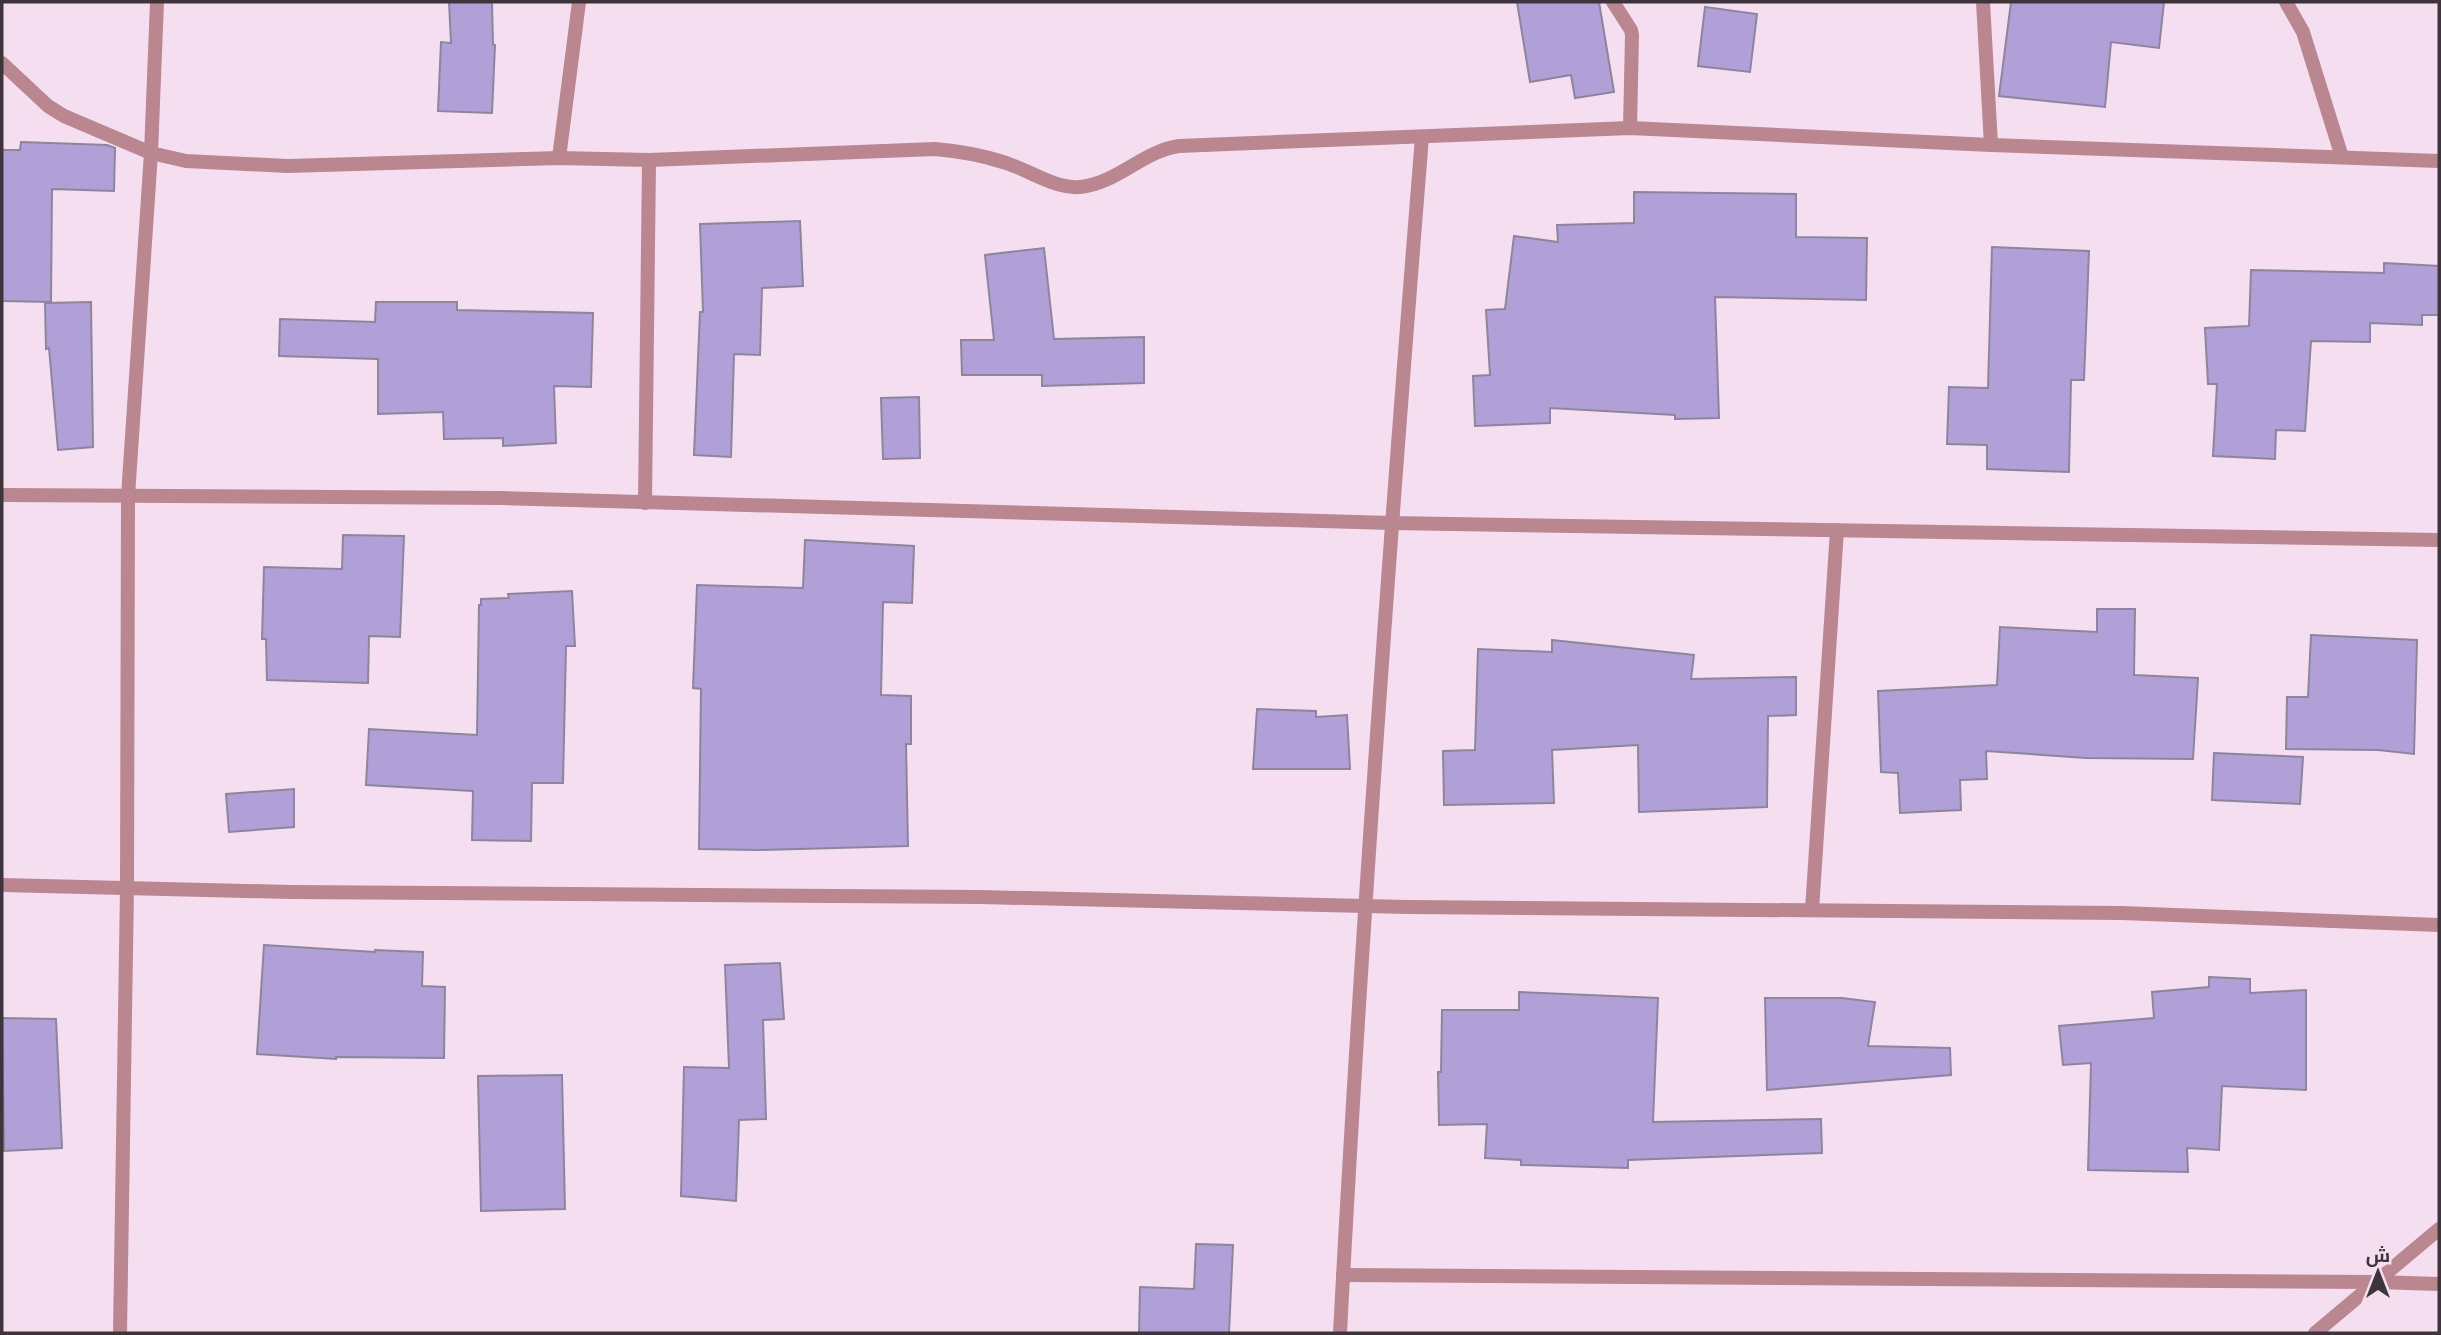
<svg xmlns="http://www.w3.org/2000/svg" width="2441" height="1335" font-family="Quicksand,Cairo,sans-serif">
  <rect width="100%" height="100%" fill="#f6def1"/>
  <!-- building -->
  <g fill="#b1a0d8" stroke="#8c859d" stroke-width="2">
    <path d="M449 2H492L493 44 495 45 492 113 438 111 441 42 451 43Z"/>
    <path d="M1517 2H1599L1614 92 1575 98 1571 75 1530 82Z"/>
    <path d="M2011 2H2164L2159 48 2111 42 2105 107 1999 96Z"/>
    <path d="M1705 7 1757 14 1750 72 1698 66Z"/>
    <path d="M21 142 107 145 115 148 114 191 52 189 51 302 2 301V150H20Z"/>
    <path d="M1634 192 1796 194V237L1867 238 1866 300 1715 297 1719 418 1675 419V415L1550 408V423L1475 426 1473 376 1490 375 1486 310 1505 309 1514 236 1558 242 1557 225 1634 223Z"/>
    <path d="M800 221 803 286 762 288 760 355 734 354 731 457 694 455 700 312H703L700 224Z"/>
    <path d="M1992 247 2089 251 2084 380H2071L2069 472 1987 469V445L1947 444 1949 387 1988 388Z"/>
    <path d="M1044 248 1054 339 1144 337V383L1042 386V375H962L961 340H994L985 255Z"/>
    <path d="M2384 263 2439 266V315H2422V325L2370 323V342L2311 341 2305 431 2276 430 2275 459 2213 456 2217 384H2208L2205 328 2249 326 2251 270 2384 273Z"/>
    <path d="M91 302 93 447 58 450 49 348 46 349 45 303Z"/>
    <path d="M376 302H457V310L593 313 591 387 554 386 556 443 503 446V438L444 439 443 412 378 414V359L279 356 280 319 375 322Z"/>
    <path d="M919 397 920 458 883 459 881 398Z"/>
    <path d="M343 535 404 536 400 637 369 636 368 683 267 680 266 639H262L264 567 342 569Z"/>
    <path d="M805 540 914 546 912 603 883 602 881 695 911 696V744H906L908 846 758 850 699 849 701 689 693 688 697 585 803 588Z"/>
    <path d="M572 591 575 646H566L563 783H532L531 841 472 840 473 791 366 785 369 729 477 735 479 605H481V599L509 598 508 594Z"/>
    <path d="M2097 609H2135L2134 675 2198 678 2193 759 2086 758 1986 751 1987 779 1960 780 1961 810 1900 813 1898 773 1881 772 1878 691 1997 685 2000 627 2097 632Z"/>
    <path d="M2311 635 2417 640 2414 754 2378 750 2286 749 2287 697H2308Z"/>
    <path d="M1552 640 1694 655 1691 679 1796 677V715L1768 716 1767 807 1639 812 1638 745 1552 750 1554 803 1444 805 1443 751 1475 750 1478 649 1552 652Z"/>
    <path d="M1257 709 1316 711V717L1347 715 1350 769H1253Z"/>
    <path d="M2214 753 2303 757 2300 804 2212 800Z"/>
    <path d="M294 789V827L229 832 226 794Z"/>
    <path d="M264 945 375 952V950L423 952 422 986 445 987 444 1058 336 1057V1059L257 1054Z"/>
    <path d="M780 963 784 1019 763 1020 766 1119 739 1120 736 1201 681 1196 684 1067 729 1068 725 965Z"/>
    <path d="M2209 977 2250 979V993L2306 990V1090L2222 1086 2219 1150 2187 1148 2188 1172 2088 1170 2091 1063 2063 1065 2059 1026 2154 1018 2152 992 2209 987Z"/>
    <path d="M1519 992 1658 998 1653 1122 1821 1119 1822 1153 1628 1160V1168L1521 1165V1160L1485 1158 1487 1124 1439 1125 1438 1072H1441L1442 1010H1519Z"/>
    <path d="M1765 998H1842L1875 1002 1868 1046 1950 1048 1951 1075 1767 1090Z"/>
    <path d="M2 1018 56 1019 62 1148 4 1151Z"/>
    <path d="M562 1075 565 1209 481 1211 478 1076Z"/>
    <path d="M1196 1244 1233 1245 1229 1333H1139L1140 1287 1194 1289Z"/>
  </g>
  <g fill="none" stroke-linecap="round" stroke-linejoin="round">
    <!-- street -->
    <g stroke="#ba868f" stroke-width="14">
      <path d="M1613 2 1631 30 1632 35 1630 128"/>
      <path d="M1983 2 1991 145"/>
      <path d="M2286 2 2303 32 2342 157"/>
      <path d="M2 63 48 106 64 116 151 153 186 161 287 166 559 158 649 160 935 149C958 151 981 155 1003 162 1028 169 1054 189 1080 187 1116 184 1143 151 1179 146L1630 128 1991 145 2439 161"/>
      <path d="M559 158 579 2"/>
      <path d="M2 495 501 498 1391 523 2439 540"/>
      <path d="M645 503 649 160"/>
      <path d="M2 885 291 892 980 897 1408 907 2121 913 2439 925"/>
      <path d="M1812 910 1837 530"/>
      <path d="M1343 1275 2376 1282 2439 1284"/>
      <path d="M120 1333 127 888 128 496 151 153 157 2"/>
      <path d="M1340 1333C1361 934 1390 535 1422 137"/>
      <path d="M2315 1333 2439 1229"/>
    </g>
  </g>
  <!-- border -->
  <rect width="2441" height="1335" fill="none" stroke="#3e353c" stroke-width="7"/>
  <!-- north arrow -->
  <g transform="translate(2378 1272)" stroke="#f6def1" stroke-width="5" paint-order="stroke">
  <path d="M0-5L12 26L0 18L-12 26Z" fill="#3e353c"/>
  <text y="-10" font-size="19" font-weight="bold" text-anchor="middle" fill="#3e353c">ش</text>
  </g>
</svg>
